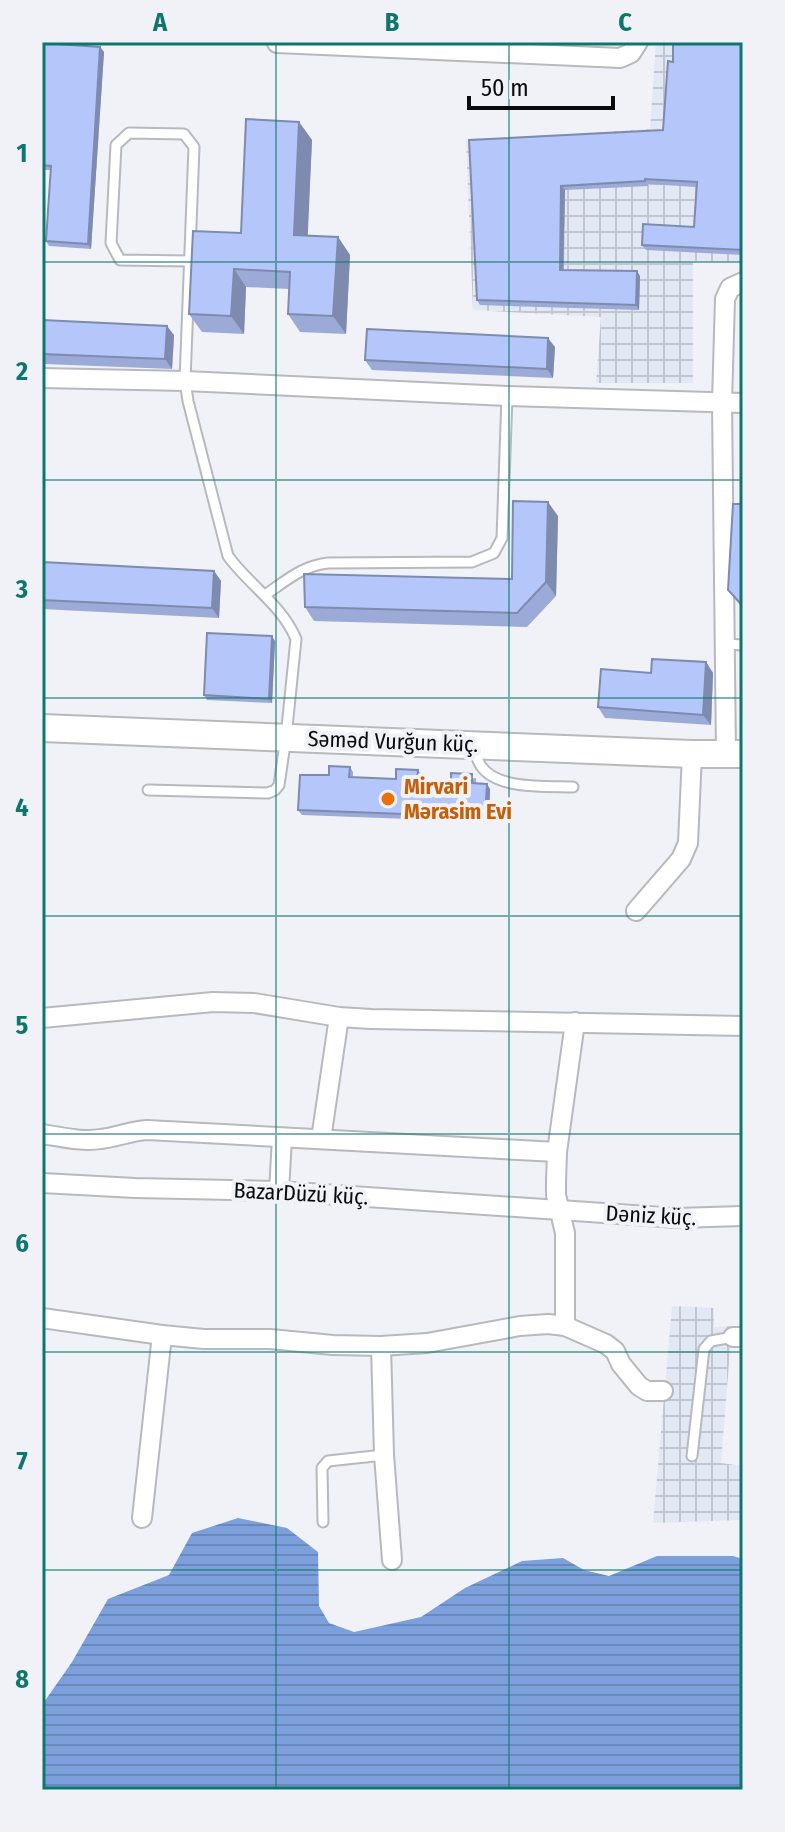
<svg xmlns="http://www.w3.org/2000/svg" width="785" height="1832" font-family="'Fira Sans Condensed',sans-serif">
  <defs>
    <pattern id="industrial-grid" width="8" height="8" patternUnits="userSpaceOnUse" patternTransform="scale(2)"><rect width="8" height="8" fill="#e3e8f5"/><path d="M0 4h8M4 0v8" fill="none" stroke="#c1c6d1"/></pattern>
    <pattern id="water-rules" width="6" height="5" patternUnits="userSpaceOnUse" patternTransform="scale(2)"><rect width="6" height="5" fill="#7ca0db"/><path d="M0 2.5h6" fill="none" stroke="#6a88bb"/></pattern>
  </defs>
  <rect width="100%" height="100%" fill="#f0f2f8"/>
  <!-- industrial -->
  <g fill="url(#industrial-grid)">
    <path d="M656 42H743V262L693 261V383H596L601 317 473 310 466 140 650 129Z"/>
    <path d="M672 1306 714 1308V1327L732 1326 721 1463 743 1466V1520L653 1523Z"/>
  </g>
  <!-- water -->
  <path fill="url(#water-rules)" d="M238 1518 287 1528 318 1552 319 1606 329 1623 354 1632 421 1617 465 1588 522 1561 563 1558 584 1570 609 1576 657 1556H733L743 1559V1790H42V1705L72 1662 108 1599 169 1575 192 1533Z"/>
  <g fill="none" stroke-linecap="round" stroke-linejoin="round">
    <!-- service casing -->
    <g stroke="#b7b9bf" stroke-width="13">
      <g id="service">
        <path d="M265 595C287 580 302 566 328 563L472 562 494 553 502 538 507 396"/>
        <path d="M726 644 743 645"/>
        <path d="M473 748C475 753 477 760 481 766 497 790 547 786 573 787"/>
        <path d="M148 790 268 793 275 790 279 785 286 737 296 639C282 605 249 585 228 556L188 401 185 381 194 147 184 134 129 133 116 145 111 243 120 260 189 261"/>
        <path d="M692 1456 704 1349 711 1341 733 1337"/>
        <path d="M323 1522 322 1468 328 1461 384 1455"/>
      </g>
    </g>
    <!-- minor casing -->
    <g stroke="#b7b9bf" stroke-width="22">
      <g id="minor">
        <path d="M277 43 620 58 631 53 638 42"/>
        <path d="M42 378 185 381 507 396 743 403"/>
        <path d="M726 754 722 402 725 299 730 288 743 282"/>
        <path d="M636 911 681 859 688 843 692 754"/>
        <path d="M42 1018 213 1002 254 1003 339 1017 371 1019 743 1026"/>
        <path d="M42 1134C61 1137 82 1142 101 1139 117 1137 131 1131 147 1130L557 1152"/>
        <path d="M321 1139 339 1017"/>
        <path d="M42 1183 135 1188 279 1191 677 1218 743 1216"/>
        <path d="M279 1191 282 1138"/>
        <path d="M42 1318 162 1335 204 1339H270L333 1345 381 1346 427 1343 520 1326 548 1324 565 1326 606 1344 615 1351 621 1364 639 1386 647 1391H663"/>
        <path d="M565 1326V1233L556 1195V1181L557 1152 575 1022"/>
        <path d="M733 1337H743"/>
        <path d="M381 1346 384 1455 392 1560"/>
        <path d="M142 1518 162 1335"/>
      </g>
    </g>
    <!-- secondary casing -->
    <g stroke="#b7b9bf" stroke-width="30">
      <path id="secondary" d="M42 728 692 754H743"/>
    </g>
    <!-- service -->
    <use href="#service" stroke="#fff" stroke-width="9"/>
    <!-- minor -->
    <use href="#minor" stroke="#fff" stroke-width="18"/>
    <!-- secondary -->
    <use href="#secondary" stroke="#fff" stroke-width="26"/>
  </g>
  <!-- wall -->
  <g fill="#9baad7">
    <path d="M743 42V255L646 250 642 245 694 227 696 187 648 184V186L565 190 564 270 640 276 639 310 480 305 477 300 469 140 663 130 673 62Z"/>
    <path d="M42 43 100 47 104 52 91 249 49 246 46 241 51 170H42Z"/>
    <path d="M299 122 312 140 307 236 338 237 350 255 346 334 300 332 288 314 289 289 246 287 244 334 202 332 189 314 241 233Z"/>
    <path d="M42 320 174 335 172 369 45 364 42 359Z"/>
    <path d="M555 347 553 378 372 370 365 360Z"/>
    <path d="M743 504V609L728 590Z"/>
    <path d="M558 516 556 596 527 627 314 621 305 607 512 579Z"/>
    <path d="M42 562 214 571 221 581 219 618 42 609Z"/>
    <path d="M275 641 272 703 207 700 204 695Z"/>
    <path d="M706 662 713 673 711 725 605 718 598 707 651 673Z"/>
    <path d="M350 767 353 772V777L396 779 421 775V781L451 782 476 778V784L490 789 489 822 302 815 298 810 329 775Z"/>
  </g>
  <!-- shaded-wall -->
  <g fill="#7e8baf">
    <path d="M100 47 104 52 91 249 88 244Z"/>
    <path d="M299 122 312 140 307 253 294 235Z"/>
    <path d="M561 186 565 190 563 275 560 270Z"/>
    <path d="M338 237 350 255 346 334 333 316Z"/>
    <path d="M42 249 44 252 43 287 42 285Z"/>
    <path d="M234 269 246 287 244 334 231 316Z"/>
    <path d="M637 271 640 276 639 310 636 305Z"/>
    <path d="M167 326 174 335 172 369 165 359Z"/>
    <path d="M548 338 555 347 553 378 547 369Z"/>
    <path d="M548 502 558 516 556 596 546 582Z"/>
    <path d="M214 571 221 581 219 618 212 608Z"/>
    <path d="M272 636 275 641 272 703 269 699Z"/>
    <path d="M706 662 713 673 711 725 703 715Z"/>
    <path d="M418 770 421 775 420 786 417 781Z"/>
    <path d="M487 784 490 789 489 822 485 817Z"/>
  </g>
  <!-- building -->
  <g fill="#b4c6fa" stroke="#7e8baf" stroke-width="2">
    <path d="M673 42H743V250L642 245 643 224 694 227 697 182 645 179V181L561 186 560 270 637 271 636 305 477 300 469 140 663 130 668 61 673 62Z"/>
    <path d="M42 43 100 47 88 244 46 241 51 166 42 165Z"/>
    <path d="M246 119 299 122 294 235 338 237 333 316 288 314 290 272 234 269 231 316 189 314 193 231 241 233Z"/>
    <path d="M42 320 167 326 165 359 42 354Z"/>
    <path d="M367 329 548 338 547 369 365 360Z"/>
    <path d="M513 501 548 502 546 582 517 613 305 607 304 574 512 579Z"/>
    <path d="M733 504H743V606L728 590Z"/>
    <path d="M42 562 214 571 212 608 42 600Z"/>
    <path d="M207 633 272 636 269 699 204 695Z"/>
    <path d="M652 659 706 662 703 715 598 707 601 669 651 673Z"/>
    <path d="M329 766 350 767 349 777 396 779V769L418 770 417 781 451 782V773L472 774V783L487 784 485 817 298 810 300 775H329Z"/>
  </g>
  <!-- grid -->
  <path fill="none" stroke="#0f766e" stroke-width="2" stroke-opacity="0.55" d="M276 42V1790M509 42V1790M42 262H743M42 480H743M42 698H743M42 916H743M42 1134H743M42 1352H743M42 1570H743"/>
  <!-- markers -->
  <circle fill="#e8710a" stroke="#f0f2f8" stroke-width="3" cx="388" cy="799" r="8"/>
  <g text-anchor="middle" stroke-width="8" stroke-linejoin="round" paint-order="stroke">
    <!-- street labels -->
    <g font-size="22" fill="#0a0b0d" stroke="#f0f2f8">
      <text transform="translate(393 741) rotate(2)" y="8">Səməd Vurğun küç.</text>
      <text transform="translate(301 1193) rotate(3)" y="8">BazarDüzü küç.</text>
      <text transform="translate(651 1215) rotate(3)" y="8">Dəniz küç.</text>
    </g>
    <!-- food labels -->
    <g font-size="22" font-weight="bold" fill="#c56008" stroke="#f0f2f8" text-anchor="start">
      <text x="404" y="794">Mirvari<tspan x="404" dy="25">Mərasim Evi</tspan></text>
    </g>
  </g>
  <!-- border -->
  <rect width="785" height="1832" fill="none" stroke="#f0f2f8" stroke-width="88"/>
  <!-- scale -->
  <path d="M469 96v12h144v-12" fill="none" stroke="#0a0b0d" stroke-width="4"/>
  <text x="481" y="96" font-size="24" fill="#0a0b0d" stroke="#f0f2f8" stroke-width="6" paint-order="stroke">50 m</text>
  <rect x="44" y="44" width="697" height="1744" fill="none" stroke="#0f766e" stroke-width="3"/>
  <g font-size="26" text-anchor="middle" font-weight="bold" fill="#0f766e">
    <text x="160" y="31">A</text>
    <text x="392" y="31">B</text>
    <text x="625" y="31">C</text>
    <text x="22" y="162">1</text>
    <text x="22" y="380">2</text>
    <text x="22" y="598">3</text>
    <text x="22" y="816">4</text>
    <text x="22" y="1034">5</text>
    <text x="22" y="1252">6</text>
    <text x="22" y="1470">7</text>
    <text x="22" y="1688">8</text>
  </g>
</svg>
